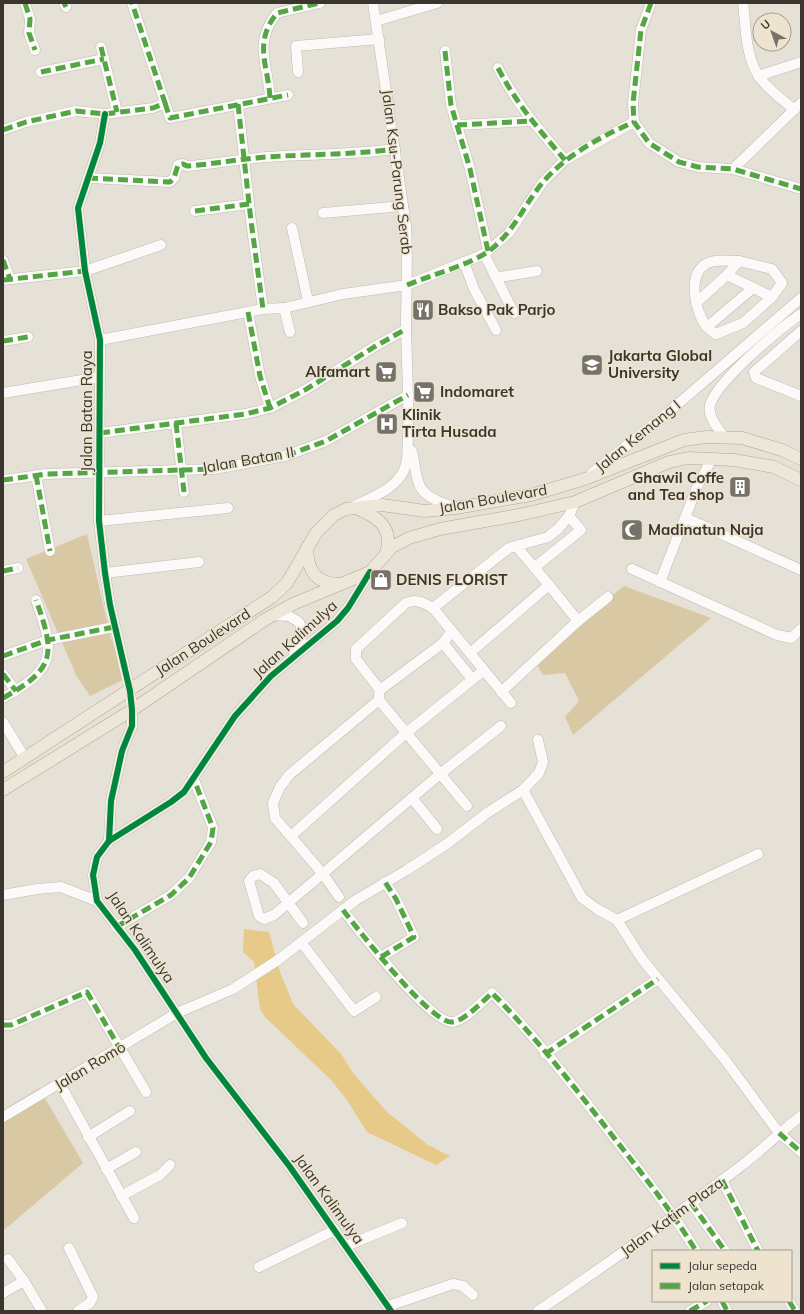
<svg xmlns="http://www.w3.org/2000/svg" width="804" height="1314" font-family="Mulish,sans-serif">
  <rect width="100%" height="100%" fill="#e6e1d6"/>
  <!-- green -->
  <g fill="#d9c8a4">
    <path d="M87 534 111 639 127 678 90 696 77 677 26 559Z"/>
    <path d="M624 586 711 618 573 735 565 717 579 701 565 673 543 675 533 658Z"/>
    <path d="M39 1088 83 1163 3 1231V1111Z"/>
  </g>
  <!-- water -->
  <path fill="#e7c988" d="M244 929 269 932 280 972 293 1004 341 1054 353 1073 387 1112 428 1145 450 1156 436 1165 367 1132 347 1100 331 1080 265 1017 260 1009 254 962 243 952Z"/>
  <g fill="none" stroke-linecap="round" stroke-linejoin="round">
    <!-- minor casing -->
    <g stroke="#bebab2" stroke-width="11">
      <g id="minor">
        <path d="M25 3 30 19 29 33 35 50"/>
        <path d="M64 3 66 7"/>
        <path d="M651 3 641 30 633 103 634 122 649 143 679 162 698 167 733 169 801 189"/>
        <path d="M743 3C746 26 745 54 758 75 765 87 783 100 793 109"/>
        <path d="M376 21 437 3"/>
        <path d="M101 47 117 112"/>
        <path d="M445 51 451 105 470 169 488 251"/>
        <path d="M498 68C516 103 540 131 565 160"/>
        <path d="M41 72 104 59"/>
        <path d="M298 72 296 46 379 39"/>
        <path d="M758 76 801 62"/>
        <path d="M270 98C268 64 253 43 277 13L320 3"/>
        <path d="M165 103 170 118 288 95"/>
        <path d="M238 104 251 221 263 309"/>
        <path d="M105 114 100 143 78 208 85 271 100 340 99 521 105 573 110 605 130 691 132 710V726L122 751 111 801 109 841"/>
        <path d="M457 125 531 121"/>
        <path d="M3 130 26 122 76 111 105 114 153 108 165 103 132 3"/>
        <path d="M733 169 801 103"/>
        <path d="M88 178 170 182 174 178 178 165 183 164 187 166C214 164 240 159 266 157 309 154 352 155 395 149"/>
        <path d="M195 211 249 204"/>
        <path d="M323 213 403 206"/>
        <path d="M292 228 308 301"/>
        <path d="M484 254 514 313"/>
        <path d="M3 260 10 279"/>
        <path d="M739 261 772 269 782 283 772 297 743 323 716 334C713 332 708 329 706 326 695 311 686 273 708 263 716 259 730 261 739 261Z"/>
        <path d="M464 262 474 289 496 330"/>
        <path d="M727 275 772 297"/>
        <path d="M495 276 500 277 537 271"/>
        <path d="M3 280 85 271 161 245"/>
        <path d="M696 303 727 275 739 261"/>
        <path d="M284 308 290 332"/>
        <path d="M248 312 260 376 270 408"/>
        <path d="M707 327 753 288"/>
        <path d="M801 331 754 372 756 378 801 396"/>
        <path d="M100 340 263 309 284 308 343 294 407 285 484 254 509 233 543 182 565 160 634 122"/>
        <path d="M3 341 28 337"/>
        <path d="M3 393 100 377"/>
        <path d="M176 423 184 492"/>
        <path d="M100 433 245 414 270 408 305 390 374 347 406 329"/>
        <path d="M724 437C718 428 707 416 710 405 717 381 779 329 801 314"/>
        <path d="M412 451C419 487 415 495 454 507"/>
        <path d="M591 474 671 410 801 298"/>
        <path d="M36 475 50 551"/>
        <path d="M3 480 47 474 214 469 285 456 326 441 408 395"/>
        <path d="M353 507C370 498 396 489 404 470 409 460 407 448 408 437 409 401 407 366 406 330 406 295 408 261 406 226L373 3"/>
        <path d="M686 518 801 570"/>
        <path d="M99 521 228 508"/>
        <path d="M517 547 549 585"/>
        <path d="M535 567 581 530 569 516"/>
        <path d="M632 569 777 635 791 638 801 629"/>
        <path d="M3 571 18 568"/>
        <path d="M370 572 348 608 337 621 271 676 235 716 184 792 171 802 109 841 97 857 93 875 97 901 135 950 206 1058 290 1167 391 1311"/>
        <path d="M105 573 199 562"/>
        <path d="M660 582 697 487 712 458"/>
        <path d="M433 608C424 603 416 598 406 603L356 649V659L380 690 443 643 451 632"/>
        <path d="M274 615 289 616 299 622C305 635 301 642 294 653"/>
        <path d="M443 643 472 679"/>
        <path d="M470 653 549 585 578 621"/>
        <path d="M3 656 48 640 114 627"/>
        <path d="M3 674 16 691"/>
        <path d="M501 692 578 621 608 597"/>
        <path d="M379 694V700L467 806"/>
        <path d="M3 698C55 669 56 655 36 600"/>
        <path d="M511 703 433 608 509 548 548 537 558 529 569 516 575 502"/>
        <path d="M3 722 25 758"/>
        <path d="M523 790 582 898 597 909 617 920 642 959 726 1061 779 1133 801 1152"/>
        <path d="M412 798 437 829"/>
        <path d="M291 836 406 733 483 671"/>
        <path d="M3 895 37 889 61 887 97 901"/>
        <path d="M339 897 323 874 275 818 273 803 280 787 289 775 379 700"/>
        <path d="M343 910C357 928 432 1026 453 1022 464 1021 483 1001 492 993 534 1035 571 1083 608 1130 639 1170 670 1208 696 1251"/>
        <path d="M617 920 758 854"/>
        <path d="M303 923 274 883 260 874 253 876 249 881 259 916 264 919 274 915 440 774 501 726"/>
        <path d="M116 927 171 895 189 878 211 842 213 828 193 777"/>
        <path d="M301 942 354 1011 376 997"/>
        <path d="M381 957 414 937 396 899 385 882"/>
        <path d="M3 1025H11L87 992 146 1092"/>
        <path d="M545 1054 658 979"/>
        <path d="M60 1084 134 1218"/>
        <path d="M3 1117 177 1013 233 989 278 960 356 900 407 870 448 843 487 813 523 790 539 773 543 762 538 740"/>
        <path d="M88 1137 130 1111"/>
        <path d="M106 1169 136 1152"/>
        <path d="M722 1180 758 1251"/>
        <path d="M121 1196 160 1175 170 1165"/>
        <path d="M691 1203 725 1251"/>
        <path d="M346 1246 402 1223"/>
        <path d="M69 1248 93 1297 90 1303 78 1311"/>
        <path d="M8 1259 24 1281 42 1311"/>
        <path d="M259 1267 335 1230"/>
        <path d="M3 1293 24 1281"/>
        <path d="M722 1301 727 1311"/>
        <path d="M789 1301 795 1311"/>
        <path d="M388 1306 453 1284 463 1286 473 1295"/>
        <path d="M538 1311C607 1264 674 1217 741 1166 762 1150 780 1132 801 1116"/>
        <path d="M690 1311 707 1301"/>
      </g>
    </g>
    <!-- major casing -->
    <g stroke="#b2a88d" stroke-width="13">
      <g id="major">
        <path d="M356 508C378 517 394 528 386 553"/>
        <path d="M307 547C308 572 315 584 342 584"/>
        <path d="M3 772 272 597 287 583 316 533 334 515 346 509 382 505 425 511 456 508 531 495 585 479 684 440 706 437 742 438 782 450 801 459"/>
        <path d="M3 790 132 710 266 619 293 604 370 572 392 547 409 538 440 529 519 515 575 502 669 462 688 458 734 460 774 467 801 480"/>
      </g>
    </g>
    <!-- minor -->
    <use href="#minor" stroke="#fbfaf9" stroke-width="10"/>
    <!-- major -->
    <use href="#major" stroke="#ece7d9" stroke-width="12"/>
    <!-- quiet -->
    <g stroke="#54a543" stroke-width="5" stroke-dasharray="10 5" stroke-linecap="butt">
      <path d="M25 3 30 19 29 33 35 50"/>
      <path d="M64 3 66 7"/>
      <path d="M651 3 641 30 633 103 634 122 649 143 679 162 698 167 733 169 801 189"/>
      <path d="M101 47 117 112"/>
      <path d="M445 51 451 105 470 169 488 251"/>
      <path d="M498 68C516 103 540 131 565 160"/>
      <path d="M41 72 104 59"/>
      <path d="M270 98C268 64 253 43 277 13L320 3"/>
      <path d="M165 103 170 118 288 95"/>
      <path d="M238 104 251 221 263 309"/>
      <path d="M457 125 531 121"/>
      <path d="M3 130 26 122 76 111 105 114 153 108 165 103 132 3"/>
      <path d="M88 178 170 182 174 178 178 165 183 164 187 166C214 164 240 159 266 157 309 154 352 155 395 149"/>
      <path d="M195 211 249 204"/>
      <path d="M3 260 10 279"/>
      <path d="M3 280 85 271"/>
      <path d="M407 285C431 275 469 265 489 251 514 232 524 205 543 182 566 155 602 136 634 122"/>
      <path d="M248 312 260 376 270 408"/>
      <path d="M3 341 28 337"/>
      <path d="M176 423 184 492"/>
      <path d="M100 433 245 414 270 408 305 390 374 347 406 329"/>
      <path d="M36 475 50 551"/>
      <path d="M3 480 47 474 214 469 285 456 326 441 408 395"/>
      <path d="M3 571 18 568"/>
      <path d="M3 656 48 640 114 627"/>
      <path d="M3 674 16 691"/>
      <path d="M3 698C55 669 56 655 36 600"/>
      <path d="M343 910C357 928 432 1026 453 1022 464 1021 483 1001 492 993 534 1035 571 1083 608 1130 639 1170 670 1208 696 1251"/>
      <path d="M116 927 171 895 189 878 211 842 213 828 193 777"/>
      <path d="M381 957 414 937 396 899 385 882"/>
      <path d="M3 1025H11L87 992 120 1049"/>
      <path d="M545 1054 658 979"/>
      <path d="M779 1133 801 1152"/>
      <path d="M722 1180 758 1251"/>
      <path d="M691 1203 725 1251"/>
      <path d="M722 1301 727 1311"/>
      <path d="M789 1301 795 1311"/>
      <path d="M690 1311 707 1301"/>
    </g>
    <!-- cycleway casing -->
    <g stroke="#ede3cf" stroke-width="8">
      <g id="cycleway">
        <path d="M105 114 100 143 78 208 85 271 100 340 99 521 105 573 110 605 130 691 132 710V726L122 751 111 801 109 841"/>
        <path d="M370 572 348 608 337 621 271 676 235 716 184 792 171 802 109 841 97 857 93 875 97 901 135 950 206 1058 290 1167 391 1311"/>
      </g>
    </g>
    <!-- cycleway -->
    <use href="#cycleway" stroke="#00873e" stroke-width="6"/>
  </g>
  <!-- icons -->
  <defs>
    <g id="restaurant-square" transform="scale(1.15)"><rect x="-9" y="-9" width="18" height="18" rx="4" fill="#767269" stroke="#ede3cf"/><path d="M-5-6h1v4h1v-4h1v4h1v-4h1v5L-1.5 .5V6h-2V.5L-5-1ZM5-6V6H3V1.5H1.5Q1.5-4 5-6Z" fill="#fff"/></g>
    <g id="university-square" transform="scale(1.15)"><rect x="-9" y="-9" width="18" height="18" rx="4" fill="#767269" stroke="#ede3cf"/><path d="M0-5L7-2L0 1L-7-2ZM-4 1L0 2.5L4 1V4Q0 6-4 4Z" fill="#fff"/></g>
    <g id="supermarket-square" transform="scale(1.15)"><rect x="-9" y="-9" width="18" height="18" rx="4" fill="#767269" stroke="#ede3cf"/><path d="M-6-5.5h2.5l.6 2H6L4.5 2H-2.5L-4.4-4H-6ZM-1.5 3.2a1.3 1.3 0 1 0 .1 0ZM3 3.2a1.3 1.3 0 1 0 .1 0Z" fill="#fff"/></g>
    <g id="hospital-square" transform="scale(1.15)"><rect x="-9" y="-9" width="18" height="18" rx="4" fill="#767269" stroke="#ede3cf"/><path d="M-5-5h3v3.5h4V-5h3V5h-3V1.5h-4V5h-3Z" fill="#fff"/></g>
    <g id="building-square" transform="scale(1.15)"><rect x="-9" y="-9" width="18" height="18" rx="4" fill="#767269" stroke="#ede3cf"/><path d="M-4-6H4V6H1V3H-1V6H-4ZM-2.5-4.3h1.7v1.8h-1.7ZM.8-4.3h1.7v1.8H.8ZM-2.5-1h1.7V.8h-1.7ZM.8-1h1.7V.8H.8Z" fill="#fff"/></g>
    <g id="mosque-square" transform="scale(1.15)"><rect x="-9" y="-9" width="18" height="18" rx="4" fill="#767269" stroke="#ede3cf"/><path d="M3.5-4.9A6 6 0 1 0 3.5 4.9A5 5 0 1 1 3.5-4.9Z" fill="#fff"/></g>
    <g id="shop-square" transform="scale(1.15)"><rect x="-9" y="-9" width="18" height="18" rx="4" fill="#767269" stroke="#ede3cf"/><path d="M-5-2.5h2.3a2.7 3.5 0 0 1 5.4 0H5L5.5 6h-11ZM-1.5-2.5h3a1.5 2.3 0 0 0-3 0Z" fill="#fff"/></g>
  </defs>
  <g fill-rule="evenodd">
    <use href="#restaurant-square" x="423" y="310"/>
    <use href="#university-square" x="592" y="365"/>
    <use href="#supermarket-square" x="386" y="372"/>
    <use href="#supermarket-square" x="424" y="392"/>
    <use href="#hospital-square" x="387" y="424"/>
    <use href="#building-square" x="740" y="487"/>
    <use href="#mosque-square" x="632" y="530"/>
    <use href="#shop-square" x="381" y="580"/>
  </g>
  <g text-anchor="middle" stroke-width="3" stroke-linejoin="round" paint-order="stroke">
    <!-- street labels -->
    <g font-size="15" fill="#3a362f" stroke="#ede3cf">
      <text transform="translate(397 172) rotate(83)" y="5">Jalan Ksu-Parung Serab</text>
      <text transform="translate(87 411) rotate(-90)" y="5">Jalan Batan Raya</text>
      <text transform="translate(638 436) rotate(-39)" y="5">Jalan Kemang I</text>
      <text transform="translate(248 460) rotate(-10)" y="5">Jalan Batan II</text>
      <text transform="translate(493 499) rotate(-10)" y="5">Jalan Boulevard</text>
      <text transform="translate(295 639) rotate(-42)" y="5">Jalan Kalimulya</text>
      <text transform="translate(203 642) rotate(-33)" y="5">Jalan Boulevard</text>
      <text transform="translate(141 937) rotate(56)" y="5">Jalan Kalimulya</text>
      <text transform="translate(90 1066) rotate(-31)" y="5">Jalan Romo</text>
      <text transform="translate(329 1199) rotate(54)" y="5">Jalan Kalimulya</text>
      <text transform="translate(672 1217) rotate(-36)" y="5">Jalan Katim Plaza</text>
    </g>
    <!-- poi labels -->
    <g font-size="15" font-weight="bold" fill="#3a362f" stroke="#ede3cf" text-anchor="start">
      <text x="438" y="315">Bakso Pak Parjo</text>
      <text x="608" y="361">Jakarta Global<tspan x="608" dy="17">University</tspan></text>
      <text x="370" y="377" text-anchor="end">Alfamart</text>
      <text x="440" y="397">Indomaret</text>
      <text x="402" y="420">Klinik<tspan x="402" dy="17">Tirta Husada</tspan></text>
      <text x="724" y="483" text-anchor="end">Ghawil Coffe<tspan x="724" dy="17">and Tea shop</tspan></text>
      <text x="648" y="535">Madinatun Naja</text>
      <text x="396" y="585">DENIS FLORIST</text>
    </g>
  </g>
  <!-- border -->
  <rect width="804" height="1314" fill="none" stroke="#3a362f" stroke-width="8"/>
  <!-- legend -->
  <rect x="652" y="1250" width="140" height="52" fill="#ede3cf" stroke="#a59e8f"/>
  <rect x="660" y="1263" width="20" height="6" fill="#00873e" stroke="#a59e8f"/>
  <text x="688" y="1270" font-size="12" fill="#3a362f">Jalur sepeda</text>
  <rect x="660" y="1283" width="20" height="6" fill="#54a543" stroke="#a59e8f"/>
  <text x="688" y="1290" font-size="12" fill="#3a362f">Jalan setapak</text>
  <!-- north arrow -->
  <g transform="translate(772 32) rotate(319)"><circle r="19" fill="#ede3cf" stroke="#a59e8f"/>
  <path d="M0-3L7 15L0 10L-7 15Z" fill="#767269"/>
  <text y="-6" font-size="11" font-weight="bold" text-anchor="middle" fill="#3a362f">U</text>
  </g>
</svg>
